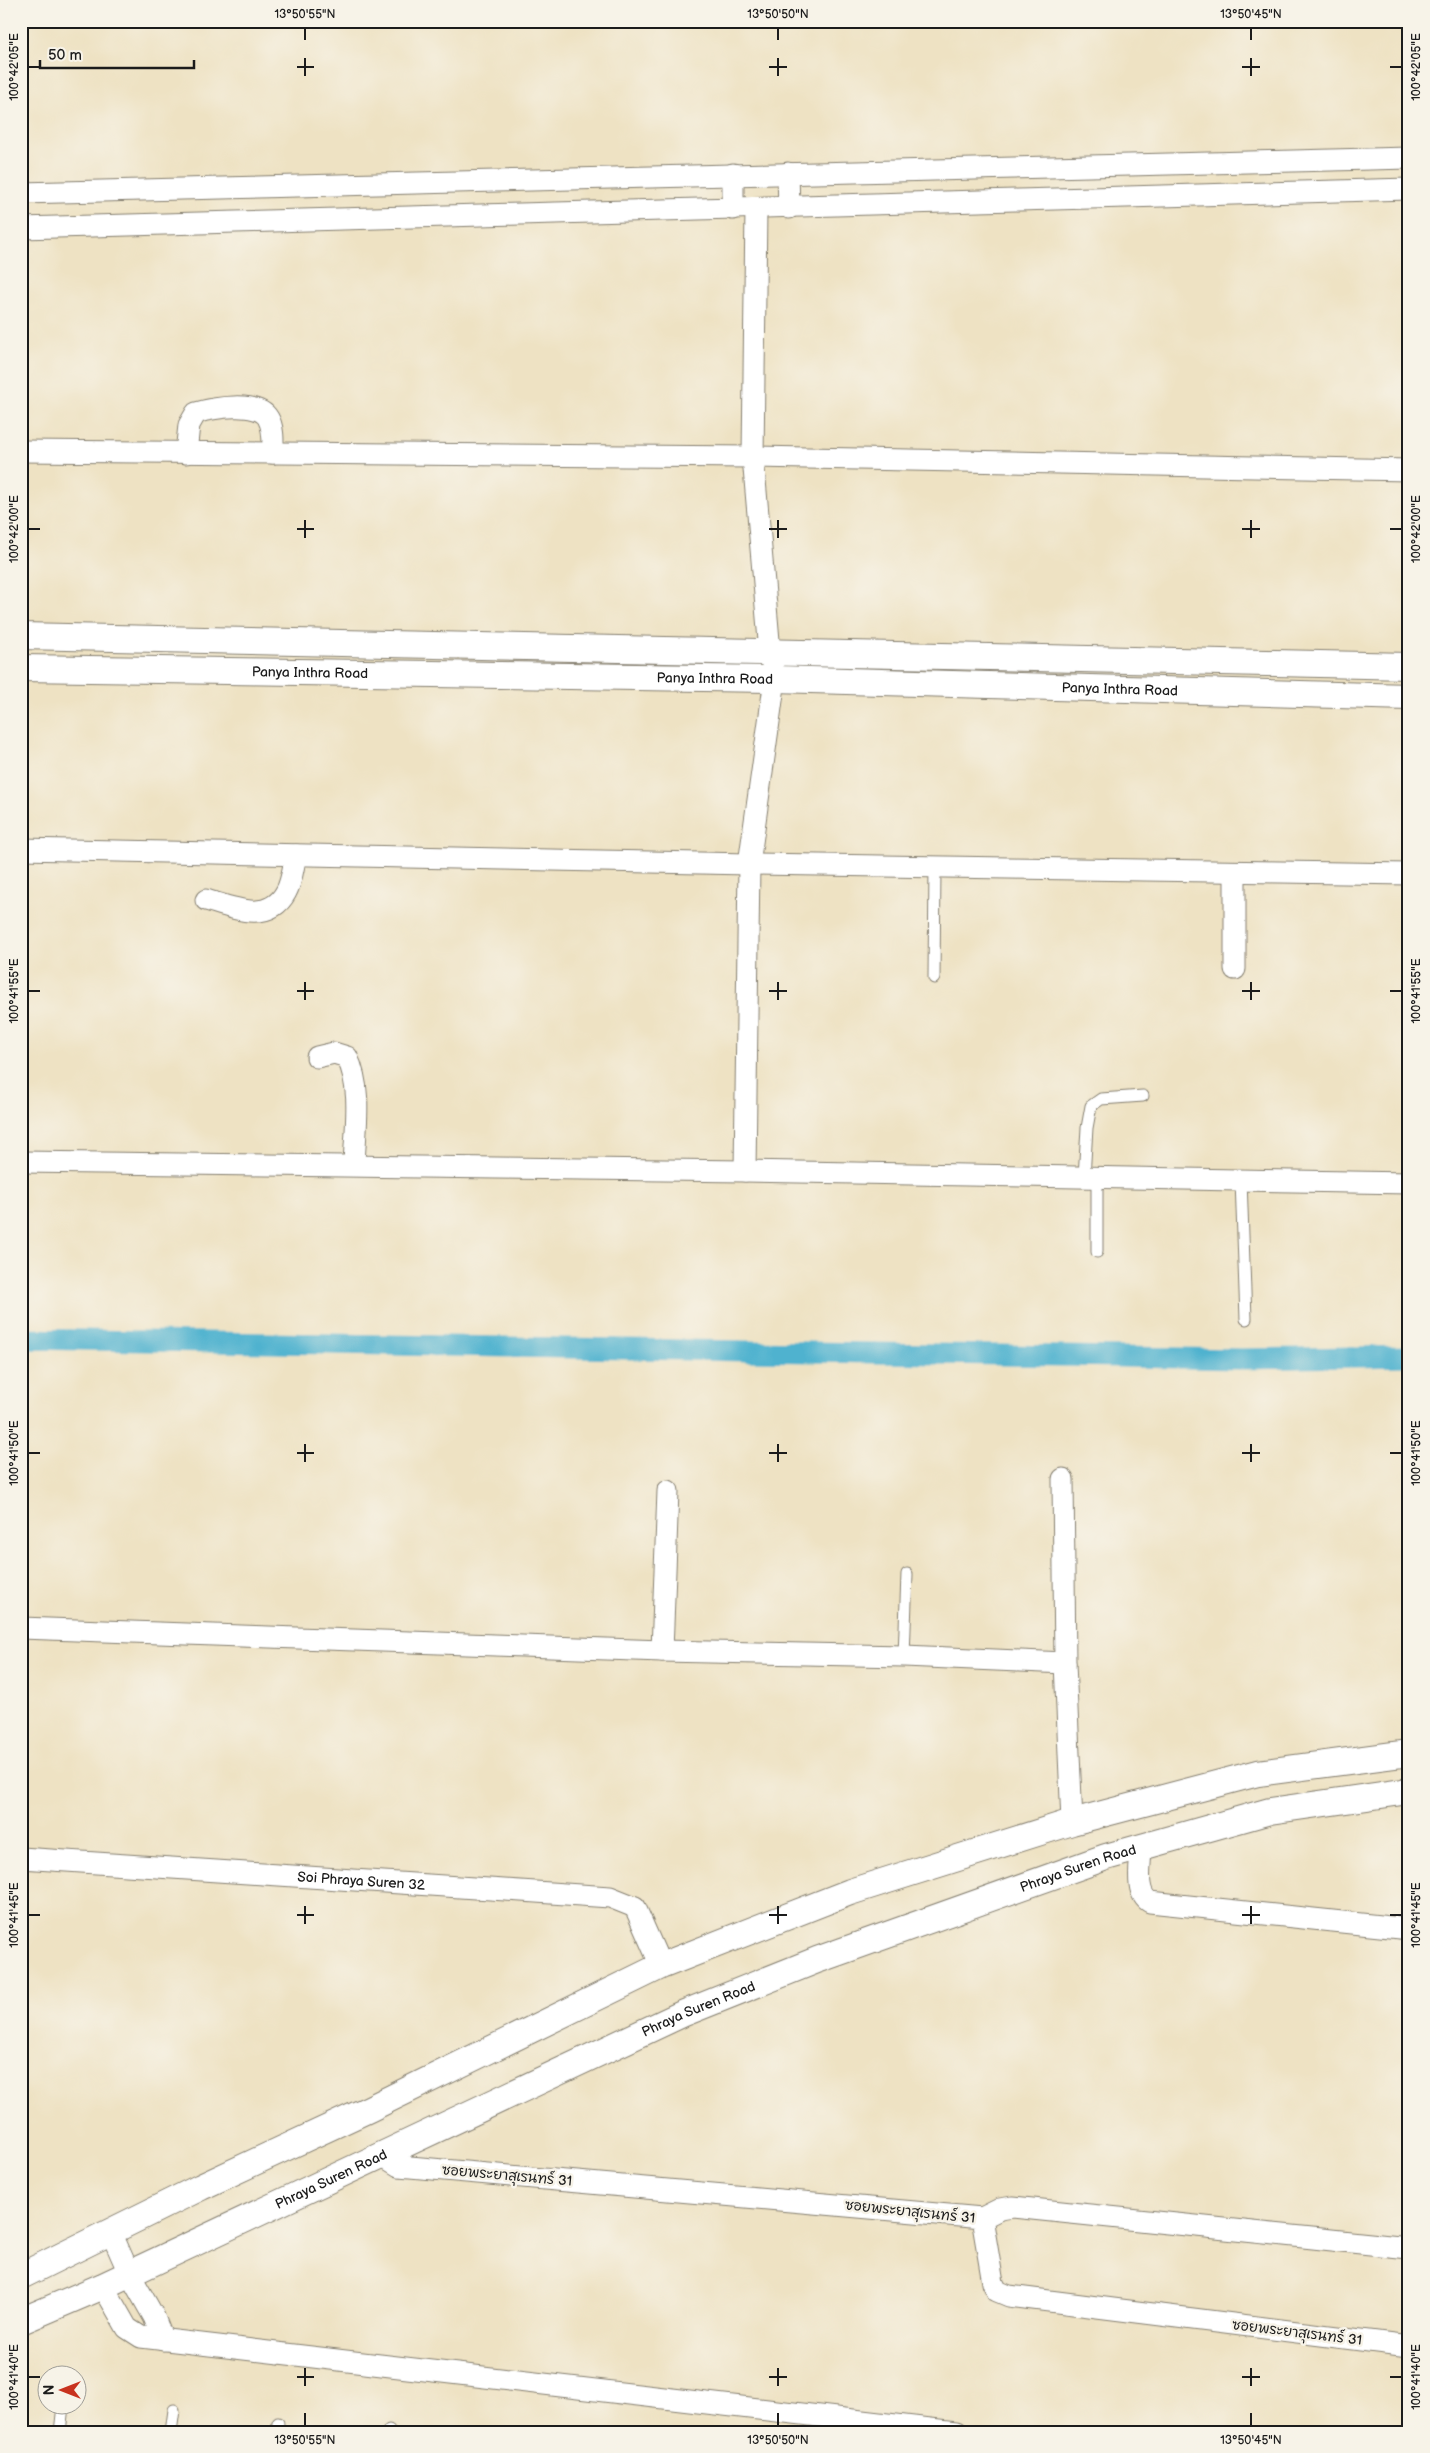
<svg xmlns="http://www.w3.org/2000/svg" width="1430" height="2453" font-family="'Balsamiq Sans','Playpen Sans Thai',sans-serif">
  <rect width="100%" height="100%" fill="#f7f3e8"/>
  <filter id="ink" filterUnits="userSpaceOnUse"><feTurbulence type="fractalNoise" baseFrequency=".02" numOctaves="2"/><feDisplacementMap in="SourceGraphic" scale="10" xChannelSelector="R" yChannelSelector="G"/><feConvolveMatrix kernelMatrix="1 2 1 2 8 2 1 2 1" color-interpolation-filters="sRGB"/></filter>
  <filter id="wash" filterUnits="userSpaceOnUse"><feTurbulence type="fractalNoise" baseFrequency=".0096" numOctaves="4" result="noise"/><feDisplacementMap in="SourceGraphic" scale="20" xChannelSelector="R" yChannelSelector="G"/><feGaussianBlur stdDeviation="1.12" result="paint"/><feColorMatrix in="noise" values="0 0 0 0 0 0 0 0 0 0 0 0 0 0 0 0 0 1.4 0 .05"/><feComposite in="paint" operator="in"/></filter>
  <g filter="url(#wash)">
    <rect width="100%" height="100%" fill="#eee2c3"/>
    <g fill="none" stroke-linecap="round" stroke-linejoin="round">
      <!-- canal -->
      <path stroke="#50b2cf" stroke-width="21" d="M21 1339 1241 1359 1409 1356"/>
    </g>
  </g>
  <g filter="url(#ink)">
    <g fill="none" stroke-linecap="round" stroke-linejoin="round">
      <!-- service casing -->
      <g stroke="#857f70" stroke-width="13">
        <g id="service">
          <path d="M934 978 935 867"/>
          <path d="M1084 1177 1087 1128 1091 1106 1101 1099 1143 1096"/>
          <path d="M1097 1178V1252"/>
          <path d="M1241 1180 1246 1319"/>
          <path d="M904 1656 907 1574"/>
          <path d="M60 2432 63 2406"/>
          <path d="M171 2432 174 2410"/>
          <path d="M277 2432 278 2423"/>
          <path d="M389 2432V2430"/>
        </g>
      </g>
      <!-- minor casing -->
      <g stroke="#857f70" stroke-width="23">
        <g id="minor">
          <path d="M788 173 789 208"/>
          <path d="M733 174V209"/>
          <path d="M21 193 1409 158"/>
          <path d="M21 228 1409 189"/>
          <path d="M21 451 753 457 1409 470"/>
          <path d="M186 453 189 425 196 413C212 408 258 400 268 418 274 428 273 442 273 453"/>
          <path d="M21 849 749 864 1409 874"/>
          <path d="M1235 872V969"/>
          <path d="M206 900C233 908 269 924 286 892 292 882 293 867 296 855"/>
          <path d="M317 1057 334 1053 347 1057C363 1089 355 1131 354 1165"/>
          <path d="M21 1162 745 1171 1409 1183"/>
          <path d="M745 1171 749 864 775 679 770 652 753 457 756 209"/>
          <path d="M1063 1479 1065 1663 1072 1822"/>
          <path d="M668 1491 662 1651 904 1656 1065 1663"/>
          <path d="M21 1628 662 1651"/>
          <path d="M1141 1847C1141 1864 1134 1893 1150 1902L1409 1929"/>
          <path id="s1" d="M21 1858 610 1897 635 1907 661 1966"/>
          <path d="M383 2156 399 2166 982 2218 993 2283 997 2291 1009 2296 1409 2346"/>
          <path d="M982 2218 1000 2209 1013 2207 1409 2248"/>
          <path d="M111 2232 129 2273 154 2317 163 2340"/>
          <path d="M103 2286 127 2328 141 2337 956 2432"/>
        </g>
      </g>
      <!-- tertiary casing -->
      <g stroke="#857f70" stroke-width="28">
        <g id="tertiary">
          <path d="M21 636 1409 666"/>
          <path id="s2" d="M21 668 775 679 1409 697"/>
          <path d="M21 2276 201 2187 369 2109 661 1966 850 1892 1072 1822 1258 1773 1409 1753"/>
          <path id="s3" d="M21 2321 103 2286 682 2014 817 1960 1106 1857 1270 1811 1409 1791"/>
        </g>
      </g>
      <!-- service -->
      <use href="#service" stroke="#fff" stroke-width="11"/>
      <!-- minor -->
      <use href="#minor" stroke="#fff" stroke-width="21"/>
      <!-- tertiary -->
      <use href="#tertiary" stroke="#fff" stroke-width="26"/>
    </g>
  </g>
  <!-- ticks -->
  <path fill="none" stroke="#1c1c1c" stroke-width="2" d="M305 28V40M778 28V40M1251 28V40M305 58V76M778 58V76M1251 58V76M28 67H40M297 67H314M769 67H787M1242 67H1260M1390 67H1402M305 520V538M778 520V538M1251 520V538M28 529H40M297 529H314M769 529H787M1242 529H1260M1390 529H1402M305 982V1000M778 982V1000M1251 982V1000M28 991H40M297 991H314M769 991H787M1242 991H1260M1390 991H1402M305 1444V1462M778 1444V1462M1251 1444V1462M28 1453H40M297 1453H314M769 1453H787M1242 1453H1260M1390 1453H1402M305 1906V1924M778 1906V1924M1251 1906V1924M28 1915H40M297 1915H314M769 1915H787M1242 1915H1260M1390 1915H1402M305 2368V2386M778 2368V2386M1251 2368V2386M28 2377H40M297 2377H314M769 2377H787M1242 2377H1260M1390 2377H1402M305 2413V2426M778 2413V2426M1251 2413V2426"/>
  <g text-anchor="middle" stroke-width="5" stroke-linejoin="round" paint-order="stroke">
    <!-- street labels -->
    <g font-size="14" fill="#1c1c1c" stroke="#f7f3e8">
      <text dy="5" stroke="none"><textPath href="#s2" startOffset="289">Panya Inthra Road</textPath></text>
      <text dy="5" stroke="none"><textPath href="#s2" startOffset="694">Panya Inthra Road</textPath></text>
      <text dy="5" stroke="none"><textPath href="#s2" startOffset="1099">Panya Inthra Road</textPath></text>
      <text dy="5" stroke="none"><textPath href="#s3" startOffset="1151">Phraya Suren Road</textPath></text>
      <text dy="5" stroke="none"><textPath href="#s1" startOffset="341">Soi Phraya Suren 32</textPath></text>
      <text dy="5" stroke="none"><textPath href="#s3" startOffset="746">Phraya Suren Road</textPath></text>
      <text transform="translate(507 2175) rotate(5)" y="5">ซอยพระยาสุเรนทร์ 31</text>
      <text dy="5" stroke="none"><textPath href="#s3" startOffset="341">Phraya Suren Road</textPath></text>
      <text transform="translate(910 2211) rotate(6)" y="5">ซอยพระยาสุเรนทร์ 31</text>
      <text transform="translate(1297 2332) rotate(7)" y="5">ซอยพระยาสุเรนทร์ 31</text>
    </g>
  </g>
  <!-- margin -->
  <rect width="1430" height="2453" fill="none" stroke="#f7f3e8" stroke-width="55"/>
  <!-- north arrow -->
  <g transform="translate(62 2390) rotate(270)"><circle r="24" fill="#f7f3e8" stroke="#9f9d96"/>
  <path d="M0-4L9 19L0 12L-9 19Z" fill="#c8321e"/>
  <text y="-8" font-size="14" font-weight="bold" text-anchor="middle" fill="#1c1c1c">N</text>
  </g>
  <!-- scale -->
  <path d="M40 60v8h154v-8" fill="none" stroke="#1c1c1c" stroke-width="2.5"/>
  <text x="48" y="60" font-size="15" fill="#1c1c1c" stroke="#f7f3e8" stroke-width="4" paint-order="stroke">50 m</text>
  <rect x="28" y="28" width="1374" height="2398" fill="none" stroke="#1c1c1c" stroke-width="2"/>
  <g font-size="12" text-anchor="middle" fill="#1c1c1c">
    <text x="305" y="18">13°50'55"N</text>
    <text x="778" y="18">13°50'50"N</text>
    <text x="1251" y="18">13°50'45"N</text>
    <text transform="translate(1416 67) rotate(-90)" y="4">100°42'05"E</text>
    <text transform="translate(14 67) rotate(-90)" y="4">100°42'05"E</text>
    <text transform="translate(1416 529) rotate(-90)" y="4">100°42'00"E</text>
    <text transform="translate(14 529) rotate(-90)" y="4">100°42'00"E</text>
    <text transform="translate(1416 991) rotate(-90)" y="4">100°41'55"E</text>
    <text transform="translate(14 991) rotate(-90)" y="4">100°41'55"E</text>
    <text transform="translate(14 1453) rotate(-90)" y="4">100°41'50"E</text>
    <text transform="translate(1416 1453) rotate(-90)" y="4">100°41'50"E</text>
    <text transform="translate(14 1915) rotate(-90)" y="4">100°41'45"E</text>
    <text transform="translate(1416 1915) rotate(-90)" y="4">100°41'45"E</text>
    <text transform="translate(14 2377) rotate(-90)" y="4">100°41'40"E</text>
    <text transform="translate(1416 2377) rotate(-90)" y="4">100°41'40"E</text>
    <text x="305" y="2444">13°50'55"N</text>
    <text x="778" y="2444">13°50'50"N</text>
    <text x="1251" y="2444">13°50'45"N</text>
  </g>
</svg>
